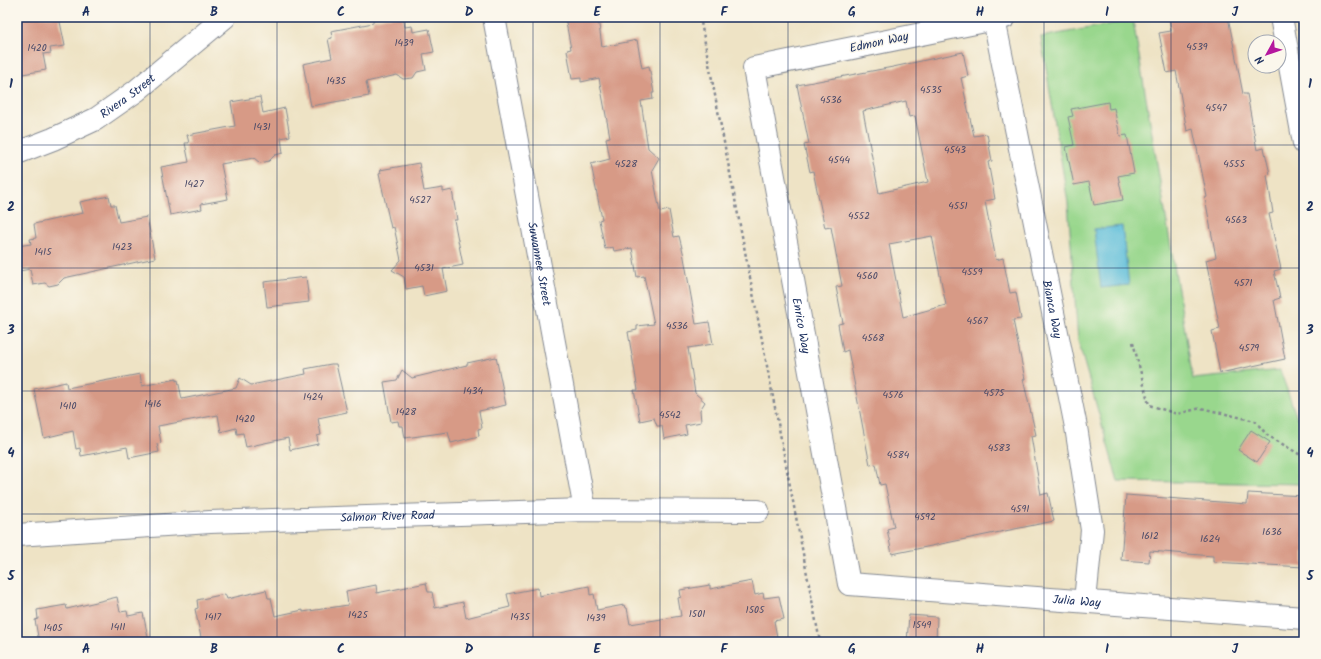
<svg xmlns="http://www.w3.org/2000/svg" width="1321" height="659" font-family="Kalam,sans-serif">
  <rect width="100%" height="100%" fill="#fbf7ec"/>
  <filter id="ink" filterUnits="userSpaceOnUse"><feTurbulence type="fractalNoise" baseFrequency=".025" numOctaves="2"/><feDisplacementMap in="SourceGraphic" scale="8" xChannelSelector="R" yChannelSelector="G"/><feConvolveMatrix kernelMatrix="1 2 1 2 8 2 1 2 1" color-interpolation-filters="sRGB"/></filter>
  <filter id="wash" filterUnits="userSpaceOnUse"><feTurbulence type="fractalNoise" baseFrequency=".012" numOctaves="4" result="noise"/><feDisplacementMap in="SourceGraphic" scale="16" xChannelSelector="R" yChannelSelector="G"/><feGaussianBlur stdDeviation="0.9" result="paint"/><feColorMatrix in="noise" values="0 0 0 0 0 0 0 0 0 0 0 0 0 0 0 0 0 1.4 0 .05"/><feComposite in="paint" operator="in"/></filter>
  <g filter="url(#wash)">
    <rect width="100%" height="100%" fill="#eee3c5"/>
    <!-- green -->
    <path fill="#99d78d" stroke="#5a8376" d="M1133 20 1193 379 1280 370 1297 418 1304 421V484L1118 481 1078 341 1068 203 1041 37Z"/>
    <!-- water -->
    <path fill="#5bbdd9" stroke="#3b769c" d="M1122 226 1129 285 1101 288 1094 229Z"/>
    <g id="blocks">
      <!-- building -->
      <g fill="#d79a86" fill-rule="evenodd">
        <path d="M17 17H59L65 46 50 48 51 53 43 54 46 70 17 75Z"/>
        <path d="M386 17H403L405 27 412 26 413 32 429 29 434 52 423 54 426 70 417 72 413 78 403 79 397 75 366 82 369 96 311 106 303 64 332 58 328 39 332 38 331 31 373 23V20Z"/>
        <path d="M565 17H598L602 47 637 40 642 68 649 66 654 93H652L653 99 641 101 648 148 659 158 652 170 660 212 669 210 674 237 679 236 683 252 696 324 709 322 713 344 688 348 695 393 705 402 700 410 701 422 685 425 687 434 664 439 662 426H657L654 418 640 421 634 390H638L628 332 637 330V326L654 324 644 276 637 277 632 248 614 251 613 247 605 249 599 220 602 219 591 164 610 159 606 138 610 137 599 78 581 82V78L572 79 567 50 571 49Z"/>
        <path d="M1169 17H1228L1243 94H1247L1257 150 1264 148 1270 174 1267 175 1273 213 1269 214 1281 269 1274 271 1280 298 1274 300 1285 359 1220 373 1212 331 1220 329 1206 260 1216 257 1205 198 1207 197 1193 129 1187 131 1176 71 1167 73 1159 33 1171 31Z"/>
        <path d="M963 52 968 76 961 78 974 136 987 134 992 161 988 162 995 199 985 201 996 260 1003 258 1010 293 1016 292 1021 319 1013 320 1025 379H1023L1036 435 1031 436 1041 495 1048 493 1054 521 892 554 887 529 894 527 885 484 880 485 876 464 870 465 848 350 843 352 838 324 843 323 836 287 842 286 831 227 825 228 813 171 810 172 804 145 809 144 797 85 893 67ZM906 101 909 117 915 116 928 182 879 193 863 111ZM932 236 946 305 903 317 889 244Z"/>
        <path d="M260 97 263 113 285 108 290 136 281 138 283 153 275 155 269 161 260 163 254 158 221 164 228 199 201 204 202 209 170 215 161 167 189 162 185 143H189L187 135 235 126 231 102Z"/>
        <path d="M1108 102 1109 109 1114 108 1120 136 1127 135 1134 173 1118 176 1123 200 1094 205 1089 182 1074 185 1066 147 1074 145 1068 117 1073 116 1071 109Z"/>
        <path d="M419 163 424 191 443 188V192L452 190 457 220H454L463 265 443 269 447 291 424 296 422 286 406 289 404 277 392 270 401 260 394 227 391 228 379 174 381 173 380 170Z"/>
        <path d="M109 196 111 205H115L119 222 147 217 155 258 64 278 58 284 49 286 45 283 33 285 30 269 19 271 17 246 31 244 30 239 36 238 34 224 83 213 80 202Z"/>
        <path d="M306 277 309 302 267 307 264 282Z"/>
        <path d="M496 357 506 405 479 411 482 428 478 429 479 436 451 443 448 432 405 438 403 426H399L398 421 391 422 384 382 397 380 402 370 412 378 467 365V363Z"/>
        <path d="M331 364H336L347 412 318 418 321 435 317 436 318 444 290 450 288 438 246 447 243 433 237 434 236 428 221 432 218 415 158 426 161 443 157 444 159 452 129 458 127 447 81 456 80 448 76 449 73 431 44 438 34 389 66 382 67 388 140 374 142 386 176 379V381L178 380 182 399 236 388 240 378 251 385 306 374 305 369Z"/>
        <path d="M1251 430 1270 442 1257 462 1238 450Z"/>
        <path d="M1248 493 1304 496V567L1213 562V556L1150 551 1149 562 1121 560 1126 495 1247 504Z"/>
        <path d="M752 581 755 595 763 593 764 598 779 596 784 619 774 621 777 637 766 639 764 642H202L195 609 198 608 197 600 225 594 227 599 266 590 268 598H271L275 616 303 610V612L348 605 346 591 376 585 377 593 426 583 428 592H432L435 608 463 602 466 618 510 607 507 594 538 588 539 596 589 586 590 595 594 594 597 610 624 605 625 608H627L630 624 681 616 678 598 681 597 680 590 710 585V589Z"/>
        <path d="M117 597 120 612 127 611 128 616 143 613 149 642H39L35 620 38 619 37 610 66 605 67 609Z"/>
        <path d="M909 615 937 617 936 642H907Z"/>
      </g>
    </g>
  </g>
  <g filter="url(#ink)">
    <use href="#blocks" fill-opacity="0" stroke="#848992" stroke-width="1"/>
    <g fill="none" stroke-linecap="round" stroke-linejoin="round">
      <!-- minor casing -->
      <g stroke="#848992" stroke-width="24">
        <g id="minor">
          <path id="s1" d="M494 17 585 510"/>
          <path id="s2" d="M1005 17 754 68 849 584 1304 618"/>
          <path d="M1281 17 1304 143"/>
          <path id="s3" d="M994 19 1076 427 1092 530 1085 601"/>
          <path id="s4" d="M17 153 53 139 96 119 136 91 225 17"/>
          <path id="s5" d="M17 535 210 522 585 510 758 511"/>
        </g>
      </g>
      <!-- path -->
      <g stroke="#848992" stroke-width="2.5" stroke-dasharray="3 3" stroke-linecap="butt">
        <path d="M700 17 820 642"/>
        <path d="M1133 342 1149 405 1177 414 1201 408 1255 421 1267 435 1304 457"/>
      </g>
      <!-- minor -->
      <use href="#minor" stroke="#fff" stroke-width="22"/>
    </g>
  </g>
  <!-- grid -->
  <path fill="none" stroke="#1b2f5e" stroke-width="1" stroke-opacity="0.55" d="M150 17V642M277 17V642M405 17V642M533 17V642M660 17V642M788 17V642M916 17V642M1044 17V642M1171 17V642M17 145H1304M17 268H1304M17 391H1304M17 514H1304"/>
  <g text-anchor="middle" stroke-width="3" stroke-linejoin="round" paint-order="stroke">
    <!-- number labels -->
    <g font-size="10" fill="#4a4a68">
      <text x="404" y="46">1439</text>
      <text x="1197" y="50">4539</text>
      <text x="37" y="51">1420</text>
      <text x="336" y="84">1435</text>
      <text x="931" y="93">4535</text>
      <text x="831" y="103">4536</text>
      <text x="1216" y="111">4547</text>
      <text x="262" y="130">1431</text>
      <text x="955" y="153">4543</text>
      <text x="839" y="163">4544</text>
      <text x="626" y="167">4528</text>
      <text x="1234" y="167">4555</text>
      <text x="194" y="187">1427</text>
      <text x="420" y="203">4527</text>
      <text x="958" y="209">4551</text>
      <text x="859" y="219">4552</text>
      <text x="1236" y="223">4563</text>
      <text x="122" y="250">1423</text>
      <text x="43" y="255">1415</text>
      <text x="424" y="271">4531</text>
      <text x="972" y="275">4559</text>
      <text x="867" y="279">4560</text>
      <text x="1243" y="286">4571</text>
      <text x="977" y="324">4567</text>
      <text x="677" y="329">4536</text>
      <text x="873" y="341">4568</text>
      <text x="1249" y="351">4579</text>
      <text x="473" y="394">1434</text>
      <text x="994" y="396">4575</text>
      <text x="893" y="398">4576</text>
      <text x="313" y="400">1424</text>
      <text x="153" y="407">1416</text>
      <text x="68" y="409">1410</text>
      <text x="406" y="415">1428</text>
      <text x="670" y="418">4542</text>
      <text x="245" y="422">1420</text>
      <text x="999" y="451">4583</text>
      <text x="898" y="458">4584</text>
      <text x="1020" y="512">4591</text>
      <text x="925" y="520">4592</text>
      <text x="1272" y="535">1636</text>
      <text x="1150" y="539">1612</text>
      <text x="1210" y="542">1624</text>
      <text x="755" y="613">1505</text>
      <text x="697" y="617">1501</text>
      <text x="358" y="618">1425</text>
      <text x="213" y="620">1417</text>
      <text x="520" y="620">1435</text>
      <text x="596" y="621">1439</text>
      <text x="922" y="628">1549</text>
      <text x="118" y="630">1411</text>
      <text x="53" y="631">1405</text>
    </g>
    <!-- street labels -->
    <g font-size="12" fill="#1b2f5e" stroke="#fbf7ec">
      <text transform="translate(879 42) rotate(-12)" y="4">Edmon Way</text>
      <text dy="4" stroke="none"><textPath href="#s4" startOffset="125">Rivera Street</textPath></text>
      <text dy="4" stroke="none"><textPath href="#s1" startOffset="251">Suwannee Street</textPath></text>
      <text dy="4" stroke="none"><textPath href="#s3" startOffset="296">Bianca Way</textPath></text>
      <text dy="4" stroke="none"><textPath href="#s2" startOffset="518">Enrico Way</textPath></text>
      <text dy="4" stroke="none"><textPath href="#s5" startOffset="371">Salmon River Road</textPath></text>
      <text dy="4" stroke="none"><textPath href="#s2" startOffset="1009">Julia Way</textPath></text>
    </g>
  </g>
  <!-- margin -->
  <rect width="1321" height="659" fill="none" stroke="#fbf7ec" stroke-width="44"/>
  <!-- north arrow -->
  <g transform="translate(1267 54) rotate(230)"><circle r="19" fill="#fbf7ec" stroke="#a1a7b3"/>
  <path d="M0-3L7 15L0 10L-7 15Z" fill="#b5179e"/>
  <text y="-6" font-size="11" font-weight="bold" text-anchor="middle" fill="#1b2f5e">N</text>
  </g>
  <rect x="22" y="22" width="1277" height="615" fill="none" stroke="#1b2f5e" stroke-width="1.5"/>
  <g font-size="13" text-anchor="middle" font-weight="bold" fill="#1b2f5e">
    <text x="86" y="16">A</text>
    <text x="214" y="16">B</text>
    <text x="341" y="16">C</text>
    <text x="469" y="16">D</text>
    <text x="597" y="16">E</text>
    <text x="724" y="16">F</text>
    <text x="852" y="16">G</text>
    <text x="980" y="16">H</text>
    <text x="1107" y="16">I</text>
    <text x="1235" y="16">J</text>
    <text x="11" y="88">1</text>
    <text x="1310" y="88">1</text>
    <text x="11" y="211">2</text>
    <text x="1310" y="211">2</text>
    <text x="11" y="334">3</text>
    <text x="1310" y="334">3</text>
    <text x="11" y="457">4</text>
    <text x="1310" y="457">4</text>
    <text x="11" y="580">5</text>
    <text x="1310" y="580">5</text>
    <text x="86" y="653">A</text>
    <text x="214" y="653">B</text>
    <text x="341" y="653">C</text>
    <text x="469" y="653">D</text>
    <text x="597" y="653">E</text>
    <text x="724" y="653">F</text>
    <text x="852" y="653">G</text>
    <text x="980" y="653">H</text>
    <text x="1107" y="653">I</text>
    <text x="1235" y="653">J</text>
  </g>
</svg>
